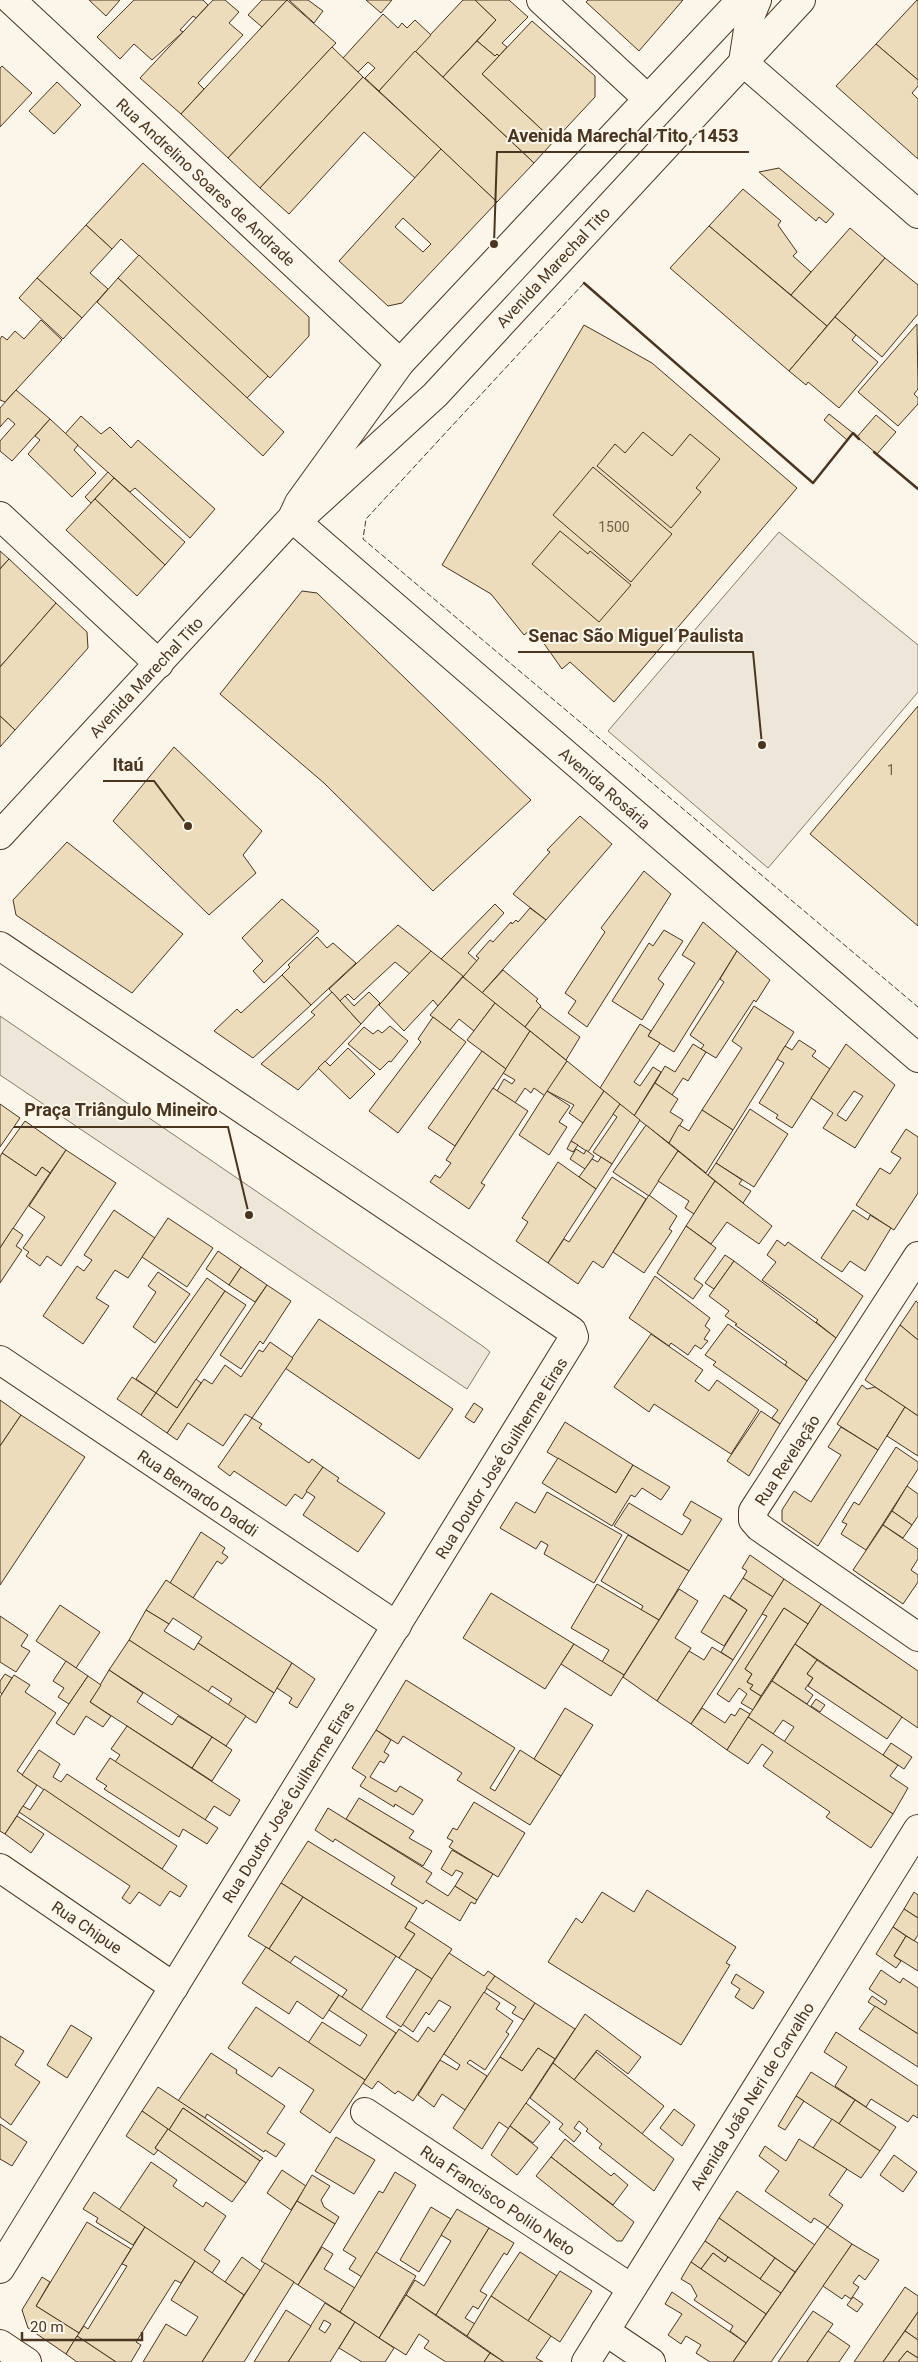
<svg xmlns="http://www.w3.org/2000/svg" width="918" height="2362" font-family="Roboto,sans-serif">
  <rect width="100%" height="100%" fill="#fbf6e9"/>
  <!-- green -->
  <g fill="#ede6d9" stroke="#887966">
    <path d="M779 532 918 645V692L768 868 608 731Z"/>
    <path d="M0 1016 484 1347 490 1352 467 1389 0 1075Z"/>
  </g>
  <!-- building -->
  <g fill="#ecdcbc" stroke="#4a3520" fill-rule="evenodd">
    <path d="M89 0H120L106 16Z"/>
    <path d="M134 0H203L208 5 196 18 193 16 180 30 183 32 152 60 134 44 120 59 97 37Z"/>
    <path d="M213 0H225L239 12 229 23 243 35 198 83 204 89 181 114 140 78Z"/>
    <path d="M262 0H287L262 27 248 15Z"/>
    <path d="M287 0 336 43 228 158 181 114Z"/>
    <path d="M289 0H308L323 11 314 23Z"/>
    <path d="M366 0H392L381 13Z"/>
    <path d="M463 0H475L496 20 443 77 415 51Z"/>
    <path d="M475 0H509L528 17 502 43 507 47 499 56 497 54 495 56 477 41 496 20Z"/>
    <path d="M588 0H683L639 51 586 2Z"/>
    <path d="M917 0 918 1V80L876 44Z"/>
    <path d="M383 14 398 28 402 23 407 28 415 20 431 35 379 91 365 78 375 68 368 62 358 72 343 58Z"/>
    <path d="M532 21 595 76V97L554 141 482 74Z"/>
    <path d="M477 41 495 56 497 54 499 56 482 74 554 141 534 163 443 77Z"/>
    <path d="M876 44 918 80V86L912 93 918 99V159L836 86Z"/>
    <path d="M332 47 363 77 260 188 228 158Z"/>
    <path d="M415 51 534 163 497 202 379 91Z"/>
    <path d="M2 66 32 93 0 127V68Z"/>
    <path d="M363 77 441 149 415 178 364 132 289 214 260 188Z"/>
    <path d="M57 82 81 105 54 134 29 111Z"/>
    <path d="M441 149 497 202 402 303 388 306 339 261ZM403 218 431 244 423 252 395 227Z"/>
    <path d="M143 163 309 317V336L270 378 121 239 112 249 86 225Z"/>
    <path d="M779 168 834 214 826 223 819 217 816 221 759 172Z"/>
    <path d="M743 189 781 221 778 225 797 252 793 256 811 272 791 295 709 226Z"/>
    <path d="M86 225 112 249 90 273 108 289 82 318 37 278Z"/>
    <path d="M709 226 827 326 789 371 670 268Z"/>
    <path d="M850 228 885 258 827 326 791 295Z"/>
    <path d="M139 255 268 376 247 398 118 278Z"/>
    <path d="M885 258 918 285V314L882 357 835 317Z"/>
    <path d="M37 278 82 318 63 339 19 298Z"/>
    <path d="M118 278 284 432 263 456 97 302Z"/>
    <path d="M835 317 856 335 852 340 878 362 839 408 808 382 806 385 789 371Z"/>
    <path d="M41 320 62 340 5 402 0 400V339L2 336 7 340 15 331 24 339Z"/>
    <path d="M917 324 918 389 914 394 918 398V404L898 426 858 392Z"/>
    <path d="M584 325 652 363 797 488 614 702 570 662 562 669 533 628 524 635 491 594 442 565Z"/>
    <path d="M16 390 50 419 12 461 0 451V441L15 424 8 418 0 427V408Z"/>
    <path d="M829 414 853 433 847 440 824 420Z"/>
    <path d="M876 415 896 432 877 454 857 437Z"/>
    <path d="M81 416 101 434 110 427 131 448 138 440 215 509 190 538 135 488 130 492 65 434Z"/>
    <path d="M50 419 78 445 74 450 96 473 72 497 28 454 40 440 35 436Z"/>
    <path d="M643 432 672 456 690 434 720 459 696 488 701 492 671 528 597 466 615 444 625 453Z"/>
    <path d="M593 467 672 534 631 582 553 515Z"/>
    <path d="M108 472 114 478 91 503 85 497Z"/>
    <path d="M114 478 185 542 165 565 95 499Z"/>
    <path d="M95 499 165 565 137 596 66 530Z"/>
    <path d="M560 531 588 554 590 551 631 585 599 622 532 564Z"/>
    <path d="M0 551 9 559 0 569Z"/>
    <path d="M9 559 56 603 0 667V569Z"/>
    <path d="M302 591 317 593 531 800 433 891 324 783 220 694Z"/>
    <path d="M56 603 87 632 88 648 15 730 0 716V667Z"/>
    <path d="M918 706V926L810 834Z"/>
    <path d="M0 716 15 730 0 747Z"/>
    <path d="M174 747 262 831 243 855 256 873 209 915 113 821Z"/>
    <path d="M580 816 612 844 546 920 513 894 550 852 547 850Z"/>
    <path d="M67 842 183 934 132 993 16 915 13 900Z"/>
    <path d="M644 871 671 894 587 1027 568 1013 576 1001 565 993 605 932 601 928Z"/>
    <path d="M282 899 319 931 264 983 253 971 263 961 242 938Z"/>
    <path d="M495 904 504 913 468 953 477 961 463 977 441 959Z"/>
    <path d="M530 908 546 920 482 993 463 977 479 958 476 956 490 940 493 942 511 922 512 924 516 920 518 922Z"/>
    <path d="M703 922 737 951 674 1052 648 1036 695 963 682 955Z"/>
    <path d="M398 925 431 951 410 974 395 962 354 1000 348 994 340 1001 329 989Z"/>
    <path d="M664 930 683 941 658 979 664 984 642 1020 612 1001 649 943 653 946Z"/>
    <path d="M317 937 327 948 333 943 356 963 311 1005 282 975 290 967 288 965Z"/>
    <path d="M431 951 463 976 438 1006 433 1000 404 1031 379 1005Z"/>
    <path d="M737 951 770 980 756 1002 754 1000 716 1058 701 1049 704 1045 690 1035 724 982 720 979Z"/>
    <path d="M503 970 538 999 536 1001 541 1006 525 1027 482 993Z"/>
    <path d="M282 975 311 1005 253 1058 214 1031 237 1009 241 1013Z"/>
    <path d="M463 977 495 1003 474 1031 459 1019 450 1030 430 1015Z"/>
    <path d="M332 992 361 1024 298 1090 261 1064 315 1015 311 1012Z"/>
    <path d="M369 992 380 1003 361 1024 340 1001 345 996 354 1006Z"/>
    <path d="M495 1003 530 1031 506 1069 467 1040Z"/>
    <path d="M754 1006 794 1032 733 1130 702 1110 742 1048 732 1041Z"/>
    <path d="M540 1007 580 1037 566 1060 525 1027Z"/>
    <path d="M433 1017 466 1042 398 1133 369 1111 421 1042 418 1039Z"/>
    <path d="M640 1024 651 1031 648 1036 660 1043 634 1082 640 1086 653 1067 661 1072 634 1116 600 1088Z"/>
    <path d="M390 1026 408 1041 391 1062 389 1061 380 1070 348 1044 364 1027 373 1034 378 1030 382 1033Z"/>
    <path d="M530 1031 567 1061 545 1096 534 1088 531 1093 525 1088 515 1103 497 1091 504 1079 512 1084 515 1080 503 1073Z"/>
    <path d="M799 1040 816 1051 812 1056 830 1069 792 1128 776 1118 778 1115 759 1103 784 1063 777 1059 785 1046 792 1050Z"/>
    <path d="M693 1044 706 1052 688 1081 683 1078 672 1095 655 1083 665 1066 675 1072Z"/>
    <path d="M846 1044 895 1085 855 1148 823 1128 833 1113 811 1098ZM854 1091 863 1096 846 1121 837 1115Z"/>
    <path d="M348 1048 375 1074 350 1099 318 1068 325 1061 330 1066Z"/>
    <path d="M482 1051 506 1069 455 1146 428 1128Z"/>
    <path d="M567 1061 604 1091 583 1123 569 1113 574 1105 547 1091Z"/>
    <path d="M655 1083 678 1099 670 1112 683 1120 669 1143 634 1116Z"/>
    <path d="M493 1088 528 1111 481 1183 485 1185 469 1209 430 1182 435 1175 440 1178 451 1163 446 1160Z"/>
    <path d="M547 1091 570 1106 559 1122 567 1127 549 1155 519 1135Z"/>
    <path d="M604 1091 620 1104 588 1152 571 1141Z"/>
    <path d="M0 1104 20 1118 0 1147Z"/>
    <path d="M620 1104 640 1120 612 1164 593 1152 617 1117 613 1114Z"/>
    <path d="M750 1109 788 1134 754 1187 716 1163Z"/>
    <path d="M702 1110 733 1130 706 1173 669 1143 679 1125 689 1131Z"/>
    <path d="M25 1121 66 1150 50 1173 42 1167 36 1176 2 1153Z"/>
    <path d="M646 1125 678 1151 649 1196 613 1172Z"/>
    <path d="M906 1129 918 1137V1193L894 1230 856 1205 880 1168 890 1174 901 1158 891 1152Z"/>
    <path d="M571 1141 578 1145 573 1152 567 1149Z"/>
    <path d="M576 1149 584 1154 586 1150 594 1156 585 1169 570 1159Z"/>
    <path d="M66 1150 116 1183 61 1266 47 1256 40 1266 26 1256 29 1252 23 1248 45 1217 29 1206Z"/>
    <path d="M678 1151 715 1181 694 1214 685 1208 689 1201 658 1181Z"/>
    <path d="M2 1153 36 1176 42 1167 50 1173 0 1248V1157Z"/>
    <path d="M601 1157 612 1164 596 1189 579 1177 592 1159 598 1162Z"/>
    <path d="M558 1162 596 1189 548 1263 516 1241 528 1222 522 1218Z"/>
    <path d="M716 1163 742 1180 739 1184 751 1191 743 1203 708 1175Z"/>
    <path d="M612 1177 646 1199 603 1268 593 1261 578 1284 548 1263 564 1239 569 1242Z"/>
    <path d="M715 1181 772 1226 759 1244 727 1222 711 1244 686 1226Z"/>
    <path d="M649 1195 677 1216 669 1229 672 1231 644 1273 613 1252Z"/>
    <path d="M114 1210 155 1238 128 1278 115 1270 96 1298 109 1306 83 1344 43 1316 77 1266 84 1271 92 1260 84 1255Z"/>
    <path d="M853 1210 868 1220 870 1215 891 1228 865 1271 850 1261 842 1272 821 1258Z"/>
    <path d="M168 1218 213 1248 187 1287 142 1257Z"/>
    <path d="M686 1226 716 1248 694 1279 703 1285 693 1299 657 1273Z"/>
    <path d="M13 1228 23 1235 16 1246 22 1250 0 1283V1248Z"/>
    <path d="M777 1240 785 1246 788 1242 863 1296 836 1338 816 1322 818 1320 762 1280 776 1262 767 1255Z"/>
    <path d="M218 1251 241 1267 229 1285 206 1269Z"/>
    <path d="M725 1255 734 1261 714 1289 705 1283Z"/>
    <path d="M734 1261 836 1338 807 1381 785 1365 787 1362 735 1325 737 1324 725 1316 729 1311 709 1296Z"/>
    <path d="M241 1267 267 1285 255 1302 229 1285Z"/>
    <path d="M158 1272 190 1294 155 1343 133 1327 156 1292 148 1286Z"/>
    <path d="M655 1276 710 1318 705 1326 710 1330 704 1339 708 1341 701 1349 695 1345 688 1355 671 1343 669 1346 629 1318Z"/>
    <path d="M207 1278 225 1291 156 1393 136 1379Z"/>
    <path d="M267 1285 291 1301 263 1344 260 1341 241 1369 220 1355Z"/>
    <path d="M225 1291 246 1305 177 1408 156 1393Z"/>
    <path d="M916 1301 918 1303V1340L900 1325Z"/>
    <path d="M319 1319 453 1409 419 1459 285 1368Z"/>
    <path d="M728 1324 807 1381 780 1424 772 1418 778 1410 713 1365 716 1362 705 1355Z"/>
    <path d="M900 1325 918 1340V1416L865 1380Z"/>
    <path d="M651 1334 703 1370 695 1381 709 1391 717 1380 759 1410 731 1454 654 1404 649 1412 614 1387Z"/>
    <path d="M270 1342 293 1358 252 1418 245 1414 223 1446 188 1423 177 1440 167 1433 204 1379 212 1384 225 1365 241 1377 259 1350 263 1352Z"/>
    <path d="M132 1377 156 1393 141 1415 117 1399Z"/>
    <path d="M196 1379 201 1383 167 1433 141 1415 156 1393 177 1408Z"/>
    <path d="M862 1385 867 1389 875 1387 905 1407 878 1450 837 1424Z"/>
    <path d="M0 1400 21 1415 0 1446Z"/>
    <path d="M474 1403 483 1409 474 1423 465 1417Z"/>
    <path d="M905 1407 918 1416V1456L887 1436Z"/>
    <path d="M761 1411 780 1424 749 1476 727 1461Z"/>
    <path d="M21 1415 85 1457 0 1585V1446Z"/>
    <path d="M252 1418 262 1424 259 1428 309 1463 312 1459 323 1467 302 1499 295 1494 286 1506 234 1471 230 1476 218 1467Z"/>
    <path d="M565 1422 633 1465 616 1493 547 1452Z"/>
    <path d="M841 1427 878 1450 818 1546 782 1521V1510L794 1491 811 1502 841 1455 828 1447Z"/>
    <path d="M896 1447 918 1462V1469L866 1550 841 1534 847 1524 842 1522 854 1502 859 1505Z"/>
    <path d="M558 1458 616 1493 633 1465 670 1487 661 1500 642 1488 635 1497 631 1495 612 1526 542 1483Z"/>
    <path d="M323 1467 339 1478 337 1481 385 1513 358 1552 303 1515 315 1497 306 1491Z"/>
    <path d="M907 1486 918 1494V1516L912 1525 892 1511Z"/>
    <path d="M547 1492 622 1535 594 1583 544 1554 548 1545 541 1541 536 1549 500 1528 516 1502 535 1513Z"/>
    <path d="M691 1501 722 1519 689 1571 614 1526 629 1503 682 1535 691 1520 683 1515Z"/>
    <path d="M892 1511 912 1525 903 1538 883 1525Z"/>
    <path d="M883 1525 918 1549V1559L911 1570 918 1575V1582L903 1604 853 1570Z"/>
    <path d="M201 1532 225 1548 222 1553 228 1557 222 1564 217 1561 193 1598 170 1583Z"/>
    <path d="M628 1535 689 1571 659 1620 641 1610 643 1606 601 1581Z"/>
    <path d="M750 1555 784 1579 773 1597 743 1578 747 1571 742 1568Z"/>
    <path d="M743 1578 773 1597 733 1660 721 1652 747 1610 730 1598Z"/>
    <path d="M784 1579 821 1604 808 1624 784 1608 745 1669 752 1674 747 1682 753 1685 750 1689 761 1696 753 1710 741 1703 747 1694 739 1688 729 1702 717 1694 767 1616 762 1614Z"/>
    <path d="M166 1580 292 1663 274 1693 198 1643 202 1637 173 1618 169 1624 146 1610Z"/>
    <path d="M597 1584 659 1620 624 1675 602 1662 609 1650 571 1628Z"/>
    <path d="M679 1589 698 1601 675 1638 691 1648 657 1701 623 1677Z"/>
    <path d="M491 1593 574 1644 545 1689 463 1638Z"/>
    <path d="M724 1595 747 1610 724 1646 701 1632Z"/>
    <path d="M821 1604 918 1671V1728L795 1644Z"/>
    <path d="M60 1605 100 1632 76 1668 36 1641Z"/>
    <path d="M784 1608 808 1624 761 1696 750 1689 753 1685 747 1682 752 1674 745 1669Z"/>
    <path d="M146 1610 169 1624 164 1631 194 1650 198 1643 274 1693 256 1723 228 1705 232 1699 212 1686 208 1692 129 1640Z"/>
    <path d="M0 1616 28 1635 21 1646 30 1651 16 1672 0 1662Z"/>
    <path d="M129 1640 246 1716 226 1746 109 1670Z"/>
    <path d="M574 1644 624 1675 611 1696 561 1664Z"/>
    <path d="M795 1644 817 1660 807 1674 813 1678 805 1689 813 1695 807 1704 772 1681Z"/>
    <path d="M712 1647 733 1660 691 1724 657 1701 689 1651 704 1660Z"/>
    <path d="M817 1660 902 1717 887 1739 808 1686 813 1678 807 1674Z"/>
    <path d="M66 1661 88 1676 69 1704 58 1697 64 1688 53 1681Z"/>
    <path d="M292 1663 315 1679 297 1708 289 1703 292 1698 277 1688Z"/>
    <path d="M109 1670 143 1693 137 1702 172 1725 178 1716 212 1737 192 1768 90 1702Z"/>
    <path d="M5 1674 12 1678 2 1694 0 1692V1681Z"/>
    <path d="M14 1675 30 1685 25 1692 56 1713 17 1771 37 1785 5 1834 0 1831V1697Z"/>
    <path d="M88 1676 101 1685 90 1702 111 1716 103 1727 86 1716 74 1735 56 1723Z"/>
    <path d="M406 1680 515 1748 490 1788 495 1791 520 1750 561 1776 530 1825 457 1780 462 1773 403 1736 398 1744 376 1730Z"/>
    <path d="M772 1681 898 1765 890 1776 908 1788 893 1814 784 1742 794 1727 783 1720 773 1734 748 1717Z"/>
    <path d="M816 1699 825 1705 820 1712 811 1706Z"/>
    <path d="M565 1708 593 1725 561 1776 534 1759Z"/>
    <path d="M702 1708 725 1723 731 1714 735 1716 740 1708 750 1714 727 1750 691 1724Z"/>
    <path d="M748 1717 893 1814 871 1848 826 1817 830 1812 763 1766 773 1752 762 1744 748 1764 727 1750Z"/>
    <path d="M127 1726 240 1800 230 1816 214 1806 205 1820 115 1762 120 1755 111 1749Z"/>
    <path d="M376 1730 391 1740 384 1752 389 1755 384 1763 380 1761 370 1777 396 1792 400 1786 423 1800 413 1815 395 1804 394 1807 360 1786 366 1777 352 1768Z"/>
    <path d="M212 1737 232 1750 212 1781 192 1768Z"/>
    <path d="M891 1743 912 1757 904 1769 883 1755Z"/>
    <path d="M39 1750 60 1764 53 1777 61 1782 67 1774 177 1846 162 1869 22 1775Z"/>
    <path d="M110 1758 218 1828 207 1844 183 1829 179 1837 104 1789 107 1786 96 1779Z"/>
    <path d="M44 1789 187 1886 180 1897 170 1891 160 1906 139 1892 130 1904 122 1898 130 1886 19 1812 23 1806 30 1810Z"/>
    <path d="M359 1798 414 1831 409 1838 432 1851 423 1866 346 1819Z"/>
    <path d="M474 1802 525 1833 498 1877 449 1847 453 1841 447 1838 453 1828 457 1830Z"/>
    <path d="M328 1808 432 1873 426 1882 448 1896 455 1886 477 1900 475 1904 471 1902 460 1921 426 1900 423 1904 391 1884 395 1877 335 1839 333 1842 315 1830Z"/>
    <path d="M17 1816 44 1834 31 1853 5 1834Z"/>
    <path d="M308 1841 417 1908 405 1928 415 1934 399 1958 281 1883Z"/>
    <path d="M452 1850 493 1874 477 1900 455 1886 463 1873 456 1870 452 1876 441 1869Z"/>
    <path d="M281 1883 303 1897 269 1949 248 1936Z"/>
    <path d="M647 1890 736 1947 726 1963 730 1965 681 2045 548 1962 576 1918 582 1923 602 1892 634 1912Z"/>
    <path d="M914 1892 918 1895V1918L904 1909Z"/>
    <path d="M303 1897 396 1956 361 2010 342 1997 347 1990 295 1956 290 1963 269 1949Z"/>
    <path d="M904 1909 918 1918V1935L914 1941 893 1927Z"/>
    <path d="M409 1921 452 1949 432 1979 399 1958 415 1934 405 1928Z"/>
    <path d="M893 1927 906 1936 894 1956 901 1961 896 1968 876 1954Z"/>
    <path d="M906 1936 918 1943V1971L894 1956Z"/>
    <path d="M266 1947 339 1995 323 2019 297 2001 289 2014 242 1983Z"/>
    <path d="M449 1953 484 1976 488 1971 495 1976 413 2101 398 2091 395 2094 378 2081 372 2089 363 2083 399 2029 418 2042 428 2027 434 2032 451 2007 439 2000 429 2015 426 2012 413 2032 402 2024Z"/>
    <path d="M417 1969 432 1979 401 2027 386 2017Z"/>
    <path d="M881 1970 900 1983 903 1978 918 1988V2034L868 2002 872 1996 885 2005 887 2001 869 1989Z"/>
    <path d="M736 1974 764 1992 753 2009 735 1997 740 1989 731 1983Z"/>
    <path d="M495 1976 535 2003 524 2020 512 2013 516 2007 486 1988Z"/>
    <path d="M484 1992 500 2003 496 2009 513 2021 506 2032 509 2034 485 2070 470 2060 467 2063 487 2076 465 2110 442 2094 434 2107 418 2095 440 2060 457 2070 460 2065 444 2054Z"/>
    <path d="M339 1995 396 2033 365 2080 308 2043 322 2022 360 2046 367 2035 329 2010Z"/>
    <path d="M535 2003 575 2029 555 2059 538 2048 522 2071 500 2057Z"/>
    <path d="M875 2006 918 2034V2067L859 2029Z"/>
    <path d="M256 2007 365 2080 330 2133 300 2112 314 2090 279 2067 272 2077 228 2048Z"/>
    <path d="M585 2014 641 2057 628 2074 597 2050 574 2080 553 2063Z"/>
    <path d="M71 2025 92 2038 67 2078 47 2065Z"/>
    <path d="M836 2032 918 2086V2118L913 2115 908 2122 871 2099 866 2107 835 2086 847 2067 824 2052Z"/>
    <path d="M0 2036 24 2051 15 2065 40 2082 11 2125 0 2117Z"/>
    <path d="M538 2048 555 2059 509 2129 499 2122 482 2149 453 2128 500 2057 522 2071Z"/>
    <path d="M596 2052 664 2106 642 2134 574 2080Z"/>
    <path d="M211 2053 237 2070 236 2073 285 2106 267 2133 285 2144 276 2157 265 2150 264 2152 207 2114 205 2118 178 2101Z"/>
    <path d="M553 2063 674 2159 654 2191 599 2148 602 2144 586 2131 588 2129 579 2121 574 2128 581 2133 574 2142 559 2129 563 2124 530 2098Z"/>
    <path d="M811 2072 855 2100 839 2124 796 2096Z"/>
    <path d="M158 2087 205 2118 263 2158 260 2161 183 2108 169 2130 142 2111Z"/>
    <path d="M796 2096 804 2101 785 2130 778 2126Z"/>
    <path d="M855 2100 896 2127 880 2151 839 2124Z"/>
    <path d="M526 2103 550 2122 533 2143 510 2126Z"/>
    <path d="M183 2108 260 2161 246 2183 169 2130Z"/>
    <path d="M674 2109 695 2125 682 2146 660 2128Z"/>
    <path d="M142 2111 168 2129 155 2148 158 2150 154 2155 126 2136Z"/>
    <path d="M832 2119 880 2151 861 2178 813 2148Z"/>
    <path d="M0 2124 27 2142 12 2166 0 2159Z"/>
    <path d="M510 2126 538 2148 517 2175 491 2155Z"/>
    <path d="M168 2129 246 2183 232 2202 155 2148Z"/>
    <path d="M336 2137 375 2160 354 2194 315 2171Z"/>
    <path d="M565 2139 611 2176 614 2173 628 2185 613 2205 551 2157Z"/>
    <path d="M799 2139 847 2169 829 2195 843 2205 828 2227 814 2218 811 2223 765 2191 779 2171 759 2156 765 2146 786 2161Z"/>
    <path d="M894 2155 917 2172 903 2192 880 2175Z"/>
    <path d="M551 2157 634 2222 622 2241H617L536 2176Z"/>
    <path d="M151 2162 177 2180 173 2186 203 2207 206 2202 226 2216 204 2250 220 2261 212 2273 119 2210Z"/>
    <path d="M282 2170 306 2186 291 2210 267 2193Z"/>
    <path d="M395 2172 416 2185 362 2277 349 2269 356 2258 343 2250 379 2191 383 2193Z"/>
    <path d="M312 2175 330 2186 321 2200 324 2207 339 2217 335 2224 297 2201Z"/>
    <path d="M737 2191 815 2245 795 2272 719 2218Z"/>
    <path d="M94 2192 145 2227 133 2245 96 2222 98 2218 83 2209Z"/>
    <path d="M297 2201 335 2224 298 2285 261 2261Z"/>
    <path d="M431 2207 451 2219 419 2272 400 2260Z"/>
    <path d="M457 2209 489 2228 436 2315 406 2295 415 2280 424 2286 451 2241 441 2235Z"/>
    <path d="M719 2218 775 2258 760 2279 705 2241Z"/>
    <path d="M87 2222 131 2249 79 2333 36 2306Z"/>
    <path d="M145 2227 195 2261 181 2283 175 2280 136 2342 141 2345 131 2362H116L77 2336 84 2326 88 2329 127 2266 122 2264Z"/>
    <path d="M827 2227 852 2244 771 2362H733Z"/>
    <path d="M489 2228 514 2243 507 2255 504 2253 480 2291 487 2295 478 2309 473 2306 465 2318 475 2324 467 2336 436 2315Z"/>
    <path d="M705 2241 728 2257 725 2262 713 2253 701 2269 691 2262Z"/>
    <path d="M852 2244 879 2260 865 2280 859 2275 853 2283 859 2287 851 2299 845 2295 842 2299 823 2286Z"/>
    <path d="M322 2247 333 2254 324 2269 355 2288 340 2312 298 2285Z"/>
    <path d="M376 2252 416 2276 379 2338 340 2312Z"/>
    <path d="M520 2252 557 2276 528 2321 491 2296Z"/>
    <path d="M713 2253 725 2262 728 2257 781 2293 766 2314 701 2269Z"/>
    <path d="M242 2257 261 2271 244 2295 225 2282Z"/>
    <path d="M775 2258 795 2272 781 2293 760 2279Z"/>
    <path d="M195 2261 244 2295 202 2362H143L166 2324 186 2336 198 2317 171 2300Z"/>
    <path d="M691 2262 766 2314 746 2343 730 2331 733 2326 694 2300 697 2296 691 2285 681 2279Z"/>
    <path d="M265 2263 294 2282 244 2362H202Z"/>
    <path d="M560 2271 592 2291 560 2342 528 2321Z"/>
    <path d="M42 2277 50 2282 36 2306 79 2333 66 2354 28 2328 22 2310Z"/>
    <path d="M905 2287 918 2296V2312L883 2362H854Z"/>
    <path d="M672 2292 746 2343 733 2362H710L696 2353 701 2345 686 2336 681 2344 668 2335 682 2314 665 2304Z"/>
    <path d="M406 2295 490 2353 484 2362H446L424 2348 429 2341 419 2334 406 2355 379 2338Z"/>
    <path d="M491 2296 551 2336 536 2358 543 2362H504L467 2336Z"/>
    <path d="M853 2297 863 2304 857 2312 847 2305Z"/>
    <path d="M325 2303 355 2322 330 2362H288ZM324 2320 331 2324 325 2333 319 2329Z"/>
    <path d="M286 2310 311 2326 288 2362H254Z"/>
    <path d="M813 2311 833 2324 807 2362H778Z"/>
    <path d="M918 2312V2340L905 2331Z"/>
    <path d="M355 2322 394 2348 385 2362H362L339 2348Z"/>
    <path d="M828 2331 850 2346 839 2362H807Z"/>
    <path d="M905 2331 918 2340V2358L907 2351 898 2362H883Z"/>
    <path d="M77 2336 116 2362H77L66 2354Z"/>
    <path d="M907 2351 918 2358V2362H898Z"/>
    <path d="M490 2353 504 2362H484Z"/>
  </g>
  <g fill="none" stroke-linecap="round" stroke-linejoin="round">
    <!-- street casing -->
    <g stroke="#4a3520" stroke-width="30">
      <g id="street">
        <path d="M11 0 400 363"/>
        <path d="M541 0 648 99"/>
        <path d="M743 62 918 214"/>
        <path d="M0 516 159 664"/>
        <path d="M292 518 918 1058"/>
        <path d="M0 946 572 1331 574 1337 0 2269"/>
        <path d="M918 1256 753 1511V1520L759 1527 918 1637"/>
        <path d="M0 1360 397 1626"/>
        <path d="M0 1868 174 1987"/>
        <path d="M365 2112 631 2288"/>
        <path d="M605 2331 651 2362"/>
        <path d="M0 2344 27 2362"/>
        <path d="M586 2362 918 1829"/>
      </g>
    </g>
    <!-- primary casing -->
    <g stroke="#4a3520" stroke-width="30">
      <g id="primary">
        <path d="M743 62 750 17 757 0"/>
        <path d="M307 512 435 395 801 0"/>
        <path d="M0 835 292 518 299 503 400 363 741 0"/>
      </g>
    </g>
    <!-- street -->
    <use href="#street" stroke="#fbf6e9" stroke-width="28"/>
    <!-- primary -->
    <use href="#primary" stroke="#fbf6e9" stroke-width="28"/>
    <!-- fence -->
    <path stroke="#4a3520" stroke-width="1" stroke-dasharray="6 2.5" stroke-linecap="butt" d="M584 283 366 519 363 539 918 1007"/>
    <!-- wall -->
    <g stroke="#4a3520" stroke-width="2.5">
      <path d="M584 283 813 483 853 433 859 439"/>
      <path d="M874 452 918 489"/>
    </g>
  </g>
  <g text-anchor="middle" stroke-width="4" stroke-linejoin="round" paint-order="stroke">
    <!-- number labels -->
    <g font-size="14" fill="#725f47">
      <text x="614" y="532">1500</text>
      <text x="891" y="775">1</text>
    </g>
    <!-- street labels -->
    <g font-size="16" fill="#4a3520" stroke="#fbf6e9">
      <text transform="translate(206 182) rotate(43)" y="6">Rua Andrelino Soares de Andrade</text>
      <text transform="translate(553 267) rotate(-47)" y="6">Avenida Marechal Tito</text>
      <text transform="translate(146 677) rotate(-47)" y="6">Avenida Marechal Tito</text>
      <text transform="translate(605 788) rotate(41)" y="6">Avenida Rosária</text>
      <text transform="translate(501 1458) rotate(-58)" y="6">Rua Doutor José Guilherme Eiras</text>
      <text transform="translate(787 1460) rotate(-57)" y="6">Rua Revelação</text>
      <text transform="translate(198 1493) rotate(34)" y="6">Rua Bernardo Daddi</text>
      <text transform="translate(288 1802) rotate(-58)" y="6">Rua Doutor José Guilherme Eiras</text>
      <text transform="translate(87 1927) rotate(34)" y="6">Rua Chipue</text>
      <text transform="translate(752 2096) rotate(-58)" y="6">Avenida João Neri de Carvalho</text>
      <text transform="translate(498 2200) rotate(34)" y="6">Rua Francisco Polilo Neto</text>
    </g>
  </g>
  <!-- callouts -->
  <path fill="none" stroke="#4a3520" stroke-width="2" d="M494 244L497 152H749M762 745L753 652H518M188 826L154 781H103M249 1215L228 1127H14"/>
  <g fill="#4a3520" stroke="#fbf6e9" stroke-width="2">
    <circle cx="494" cy="244" r="5"/>
    <circle cx="762" cy="745" r="5"/>
    <circle cx="188" cy="826" r="5"/>
    <circle cx="249" cy="1215" r="5"/>
  </g>
  <g font-size="18" text-anchor="middle" font-weight="bold" fill="#4a3520" stroke="#fbf6e9" stroke-width="4" stroke-linejoin="round" paint-order="stroke">
    <text x="623" y="142">Avenida Marechal Tito, 1453</text>
    <text x="636" y="642">Senac São Miguel Paulista</text>
    <text x="128" y="771">Itaú</text>
    <text x="121" y="1116">Praça Triângulo Mineiro</text>
  </g>
  <!-- scale -->
  <path d="M22 2332v8h120v-8" fill="none" stroke="#4a3520" stroke-width="2.5"/>
  <text x="30" y="2332" font-size="15" fill="#4a3520" stroke="#fbf6e9" stroke-width="4" paint-order="stroke">20 m</text>
</svg>
